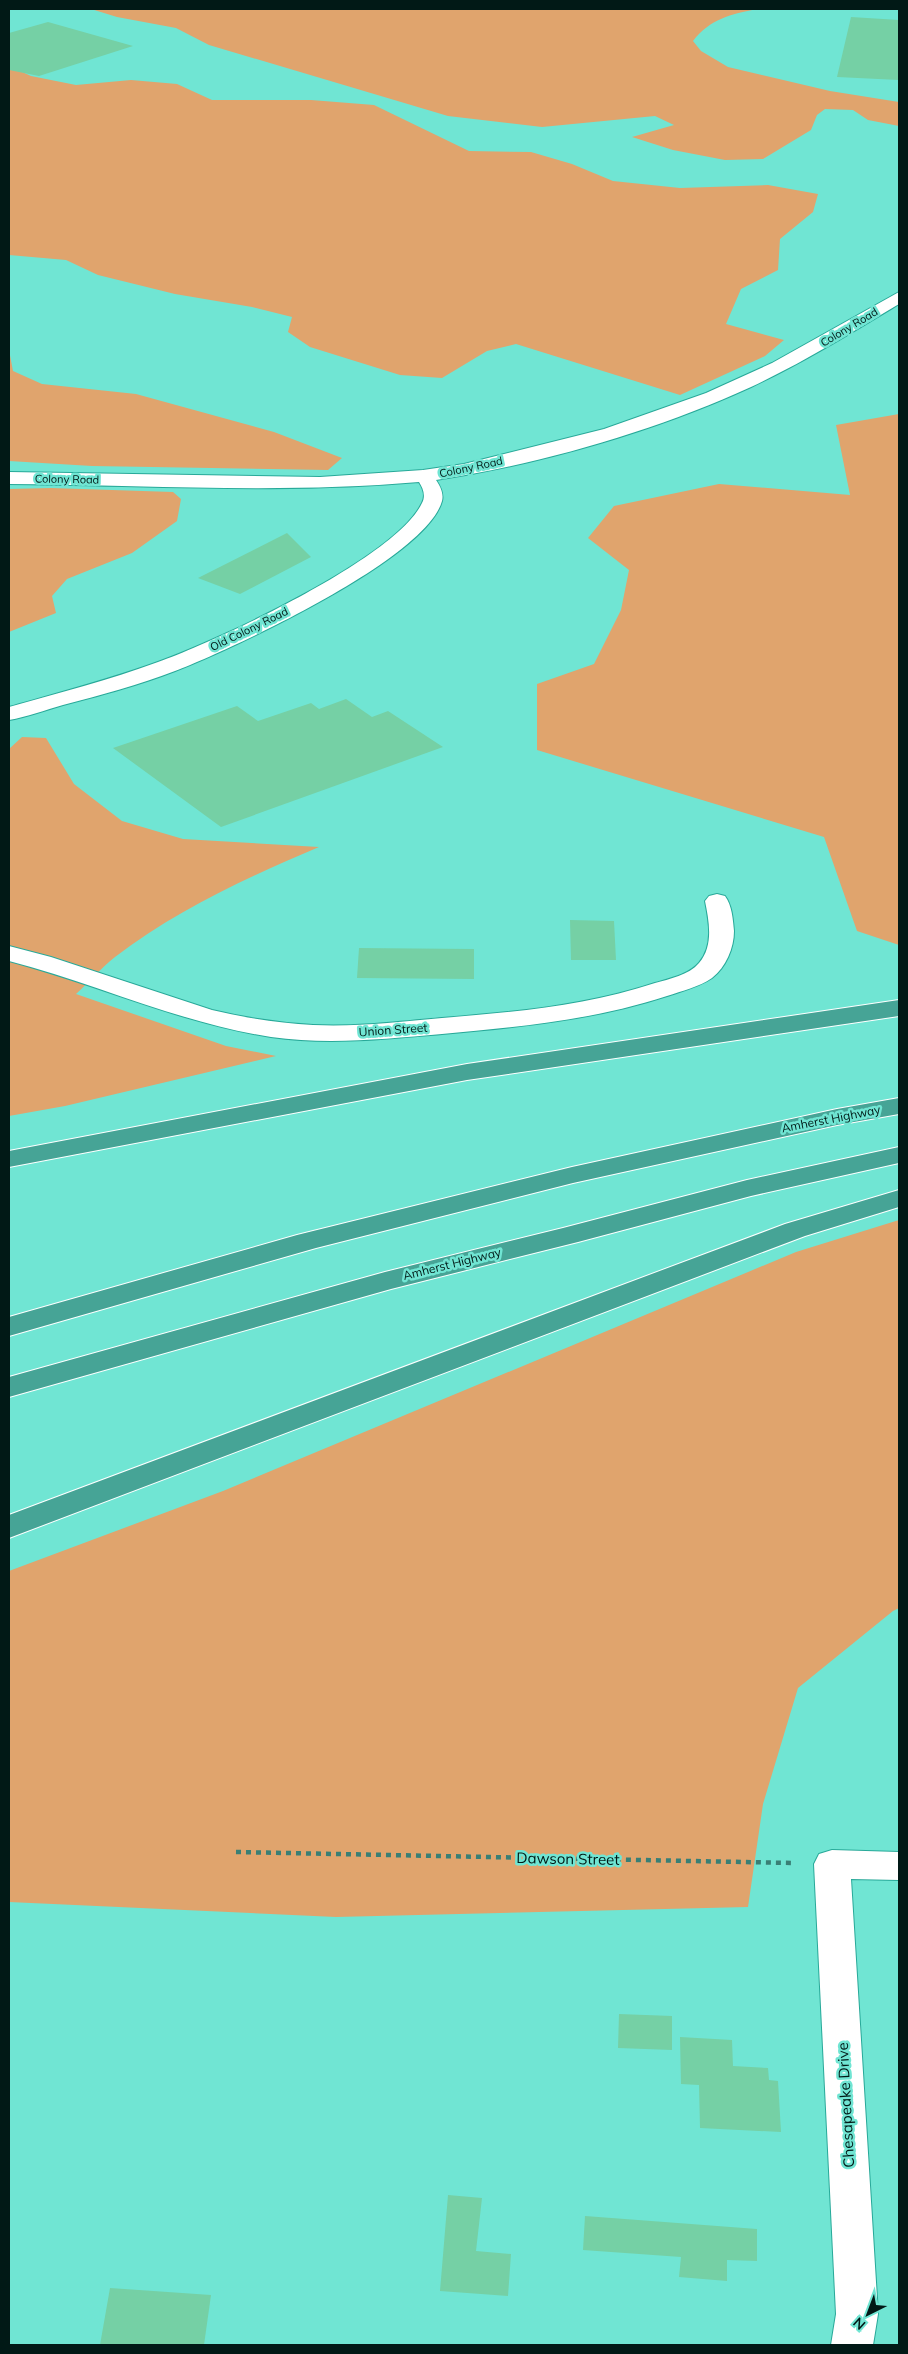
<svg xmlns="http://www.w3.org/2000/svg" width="908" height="2354" font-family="Mulish,sans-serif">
  <rect width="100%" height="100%" fill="#70e5d3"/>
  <!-- green -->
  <g fill="#e0a46d">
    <path d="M91 9H757C731 14 710 19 693 41L701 51 728 67 830 91 899 102V126L868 120 853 110 825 109 817 115 811 130 763 159 725 160 673 150 632 137 674 125 655 116 542 127 448 116 209 45 176 28 117 17Z"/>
    <path d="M9 66 31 76 76 85 131 80 177 84 212 100H311L374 105 469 151 531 152 572 164 613 181 680 188 768 185 818 194 813 212 780 239 778 270 741 289 726 324 784 340 765 356 680 395 516 344 487 351 442 378 400 375 310 347 288 332 292 317 252 307 175 294 98 275 66 260 9 255Z"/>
    <path d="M9 350 13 371 42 384 136 394 274 432 342 458 328 470 92 466 9 461Z"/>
    <path d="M899 414V945L857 931 824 837 537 750V684L594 664 621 610 629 570 588 538 614 506 719 484 850 495 836 425Z"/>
    <path d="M51 488 173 492 181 499 177 521 132 553 67 579 52 596 56 613 9 632V489Z"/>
    <path d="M22 737 46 738 74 784 122 821 183 839 319 847C248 877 176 910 115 957 101 968 89 982 76 994L226 1046 276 1056 65 1106 9 1116V749Z"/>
    <path d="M899 1220V1608L893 1611 798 1688 763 1804 748 1907 336 1917 9 1902V1571L223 1491 796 1252Z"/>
  </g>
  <!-- building -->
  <g fill="#75d0a5">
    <path d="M851 17 899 20V80L837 77Z"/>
    <path d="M48 22 133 46 39 76 9 70V33Z"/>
    <path d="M287 533 311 557 240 594 198 578Z"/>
    <path d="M346 699 372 717 388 711 443 747 221 827 113 748 237 706 258 721 311 703 319 709Z"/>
    <path d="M570 920 614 921 616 960H571Z"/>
    <path d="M359 948 474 949V979L357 978Z"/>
    <path d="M619 2014 672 2016V2050L618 2048Z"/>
    <path d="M680 2037 732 2040 733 2066 768 2068 769 2080 778 2081 781 2132 700 2128 699 2085 681 2084Z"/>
    <path d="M448 2195 482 2198 476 2251 511 2254 508 2296 440 2291Z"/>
    <path d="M585 2216 757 2229V2261L727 2260V2281L679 2277 681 2257 583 2250Z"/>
    <path d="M110 2288 211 2295 204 2345H100Z"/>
  </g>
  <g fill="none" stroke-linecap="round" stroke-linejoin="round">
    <!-- street casing -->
    <g stroke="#28a999" stroke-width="2">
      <g id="street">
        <path d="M899 292V304C851 333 802 363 751 387 655 431 541 464 436 480 440 486 444 493 442 501 426 559 232 649 175 671 139 685 101 695 63 705 45 710 27 717 9 720V707C59 693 109 680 158 662 217 641 396 558 422 503 426 496 423 488 419 482 282 494 146 485 9 484V472L320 477 423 470 464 464 604 429 706 393 772 363Z"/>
        <path d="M717 894 725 896C732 905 733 920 734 931 734 948 726 967 712 978 699 987 682 991 667 996 594 1020 518 1027 442 1034 385 1039 328 1045 271 1037 180 1023 97 984 9 961V946L51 957 212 1010C245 1018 279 1023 313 1025 356 1027 399 1022 442 1018 514 1012 586 1006 655 983 669 979 689 975 699 963 714 946 709 921 705 901L709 896Z"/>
        <path d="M832 1850 899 1852V1880L851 1879 878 2314 873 2345H831L836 2314 814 1864 819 1854Z"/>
      </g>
    </g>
    <!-- highway casing -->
    <g stroke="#fff" stroke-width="2">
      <g id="highway">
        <path d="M899 1000V1016L467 1080 9 1167V1151L467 1064Z"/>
        <path d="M899 1098V1114L837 1125 573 1183 316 1248 9 1336V1317L297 1235 572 1167 837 1109Z"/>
        <path d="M899 1147V1163L751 1196 578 1242 391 1289 9 1397V1377L385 1272 563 1228 747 1180Z"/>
        <path d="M899 1190V1207L805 1236 9 1538V1515L785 1224Z"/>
      </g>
    </g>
    <!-- path -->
    <path stroke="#397f75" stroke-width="4.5" stroke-dasharray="5 5" stroke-linecap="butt" d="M236 1852 793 1863"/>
    <!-- street -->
    <use href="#street" fill="#fff" fill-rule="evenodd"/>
    <!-- highway -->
    <use href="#highway" fill="#46a496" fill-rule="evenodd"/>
  </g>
  <g text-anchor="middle" stroke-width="5" stroke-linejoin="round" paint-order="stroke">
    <!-- far-street labels -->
    <g font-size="11" fill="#011916" stroke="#70e5d3">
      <text transform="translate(849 327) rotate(-31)" y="4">Colony Road</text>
      <text transform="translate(471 467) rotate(-12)" y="4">Colony Road</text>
      <text transform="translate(67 479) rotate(1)" y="4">Colony Road</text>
      <text transform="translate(249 629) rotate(-26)" y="4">Old Colony Road</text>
    </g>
    <!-- street labels -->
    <g font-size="12" fill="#011916" stroke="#70e5d3">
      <text transform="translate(393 1030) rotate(-4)" y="4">Union Street</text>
      <text transform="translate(831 1119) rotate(-11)" y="4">Amherst Highway</text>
      <text transform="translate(452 1264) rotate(-14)" y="4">Amherst Highway</text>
    </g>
    <!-- near-street labels -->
    <g font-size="15" fill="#011916" stroke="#70e5d3">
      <text transform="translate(568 1859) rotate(1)" y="5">Dawson Street</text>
      <text transform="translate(846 2105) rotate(-93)" y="5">Chesapeake Drive</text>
    </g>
  </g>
  <!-- border -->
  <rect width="908" height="2354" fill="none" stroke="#011916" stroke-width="20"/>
  <!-- north arrow -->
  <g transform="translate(868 2314) rotate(222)" stroke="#70e5d3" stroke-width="4" paint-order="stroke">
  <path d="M0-4L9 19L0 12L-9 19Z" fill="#011916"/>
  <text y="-8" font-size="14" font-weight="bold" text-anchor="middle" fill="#011916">N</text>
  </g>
</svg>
